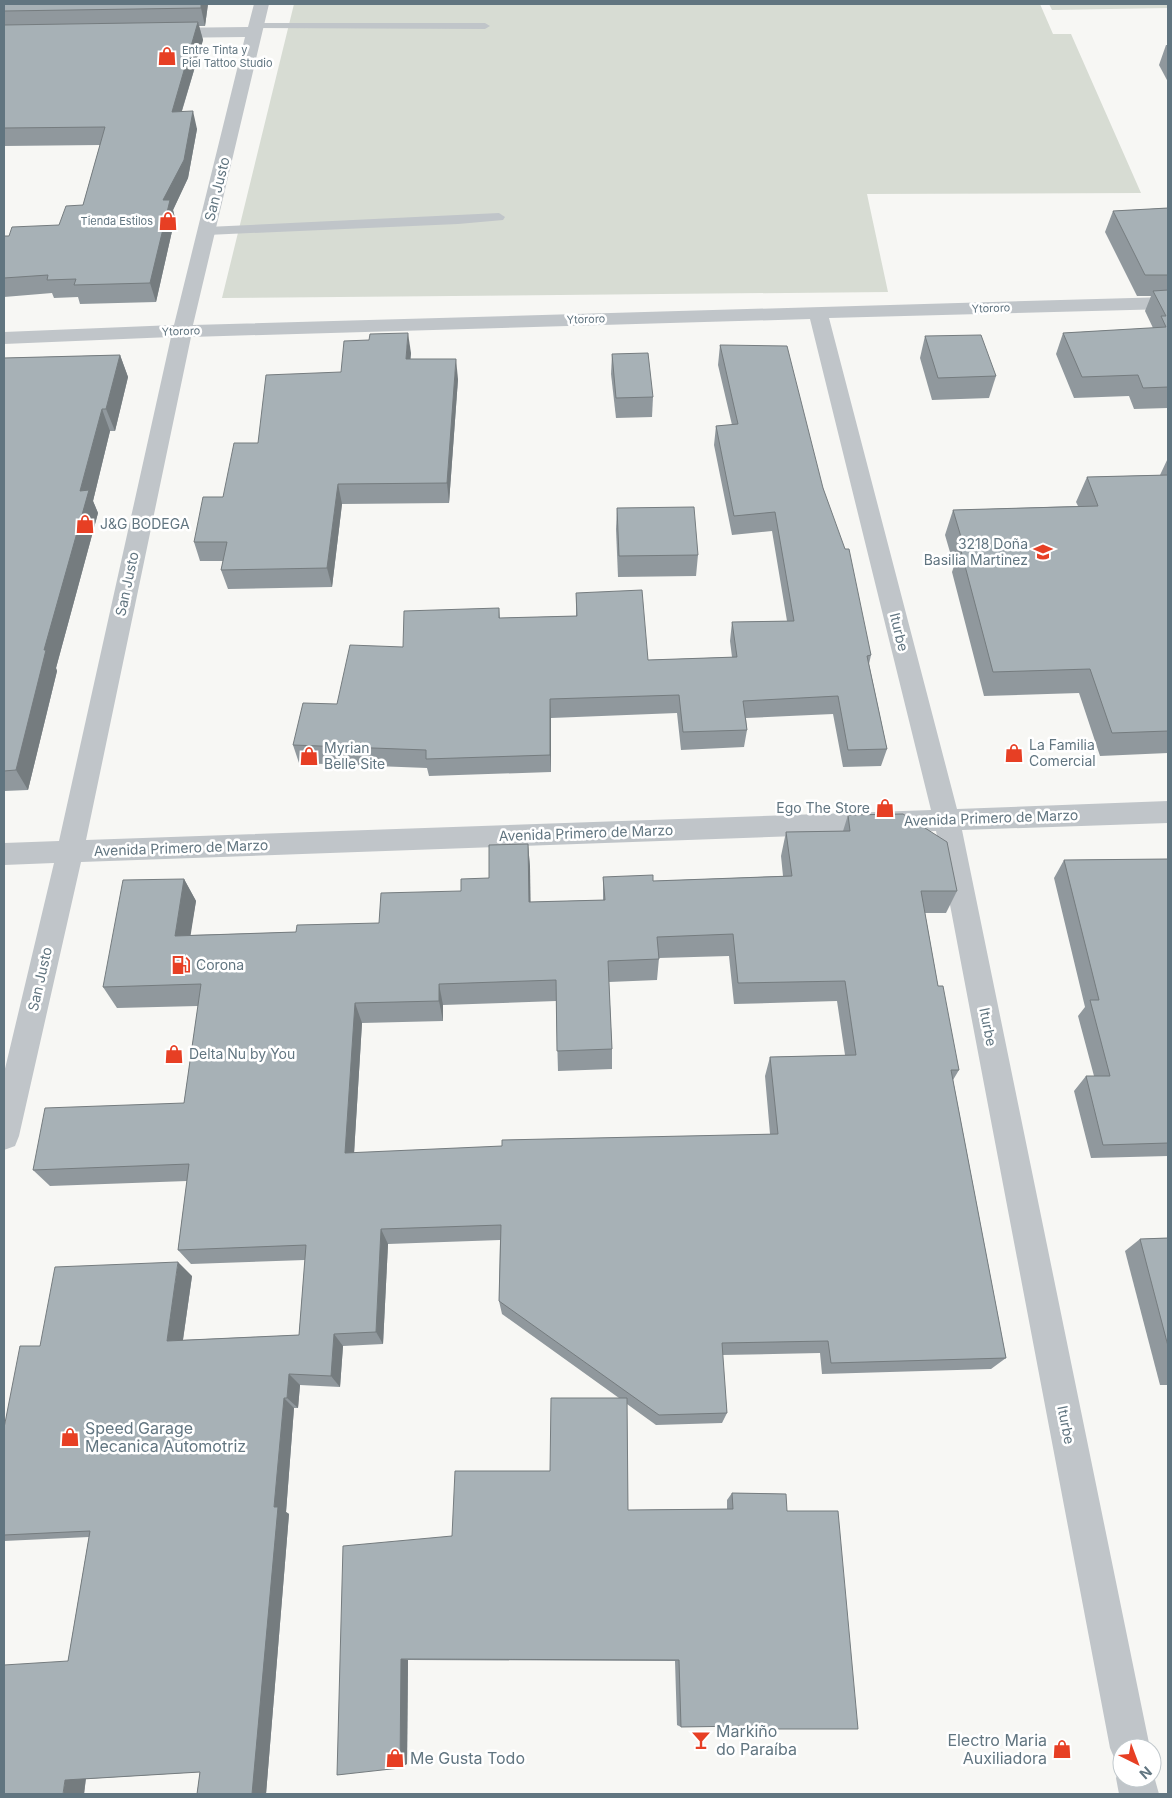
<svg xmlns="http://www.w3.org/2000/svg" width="1172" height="1798" font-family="Inter,sans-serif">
  <rect width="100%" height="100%" fill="#f7f7f4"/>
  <!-- green -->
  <g fill="#d7dcd3">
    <path d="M294 4H1040L1053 34H1071L1141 193 867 194 888 292 222 298Z"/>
    <path d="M1049 4H1168V8L1052 10Z"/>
  </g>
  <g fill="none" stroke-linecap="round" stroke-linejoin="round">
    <!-- lane -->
    <g fill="#c0c5c9" fill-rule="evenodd">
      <path d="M256 23H485L490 26 485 29 252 28 251 26Z"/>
      <path d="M499 213 505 217 503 220 458 224 207 235 201 231 207 227Z"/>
    </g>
    <!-- street -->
    <path fill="#c0c5c9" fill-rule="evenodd" d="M254 4H269L193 325 1168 297V309L829 318 957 809 1168 801V823L962 830 1150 1748H1122V1778H1152V1769L1159 1794H1119L1116 1778 1122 1764 1116 1762 1110 1748 936 831 81 862 19 1136 15 1146 4 1150V1073L54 863 4 865V843L59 841 171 337 4 344V332L174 325 245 37 164 38 158 36 156 33 158 30 164 28 248 27ZM810 319 931 810 86 840 191 337Z"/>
  </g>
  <!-- wall -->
  <g fill="#90989d" fill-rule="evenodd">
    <path d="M4 4H208L205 26H199L203 40 182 111 197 129 188 178 173 210 175 218 156 302 80 304 78 297 54 298 52 293 4 297V236H9L59 225 83 205 100 145 4 146Z"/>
    <path d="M1166 45H1168V82L1159 65Z"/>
    <path d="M1168 208V408L1134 409 1129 396 1074 398 1056 354 1063 333 1153 328 1145 311 1151 296H1137L1105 232 1113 211Z"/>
    <path d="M925 336 996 376 989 398 932 400 920 358Z"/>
    <path d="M720 345 823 488 871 655 869 664 887 749 881 766 843 767 833 714 746 718 747 730 744 747 681 750 677 713 551 718V772L429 776 427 768 299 763 293 745 337 704 403 647 499 608 500 618 576 616V593L648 660 732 657 730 641 732 622 787 621 772 531 732 535 714 445 716 426 732 425 718 365Z"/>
    <path d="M411 353 410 359 458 379 449 503 342 504 332 587 228 589 221 570 223 561H200L194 542 258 443 341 372Z"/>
    <path d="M612 354 653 397 652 417 616 418 611 374Z"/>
    <path d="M120 355 128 377 115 431H110L93 501 98 513 56 668 57 671 28 790 4 791V358Z"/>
    <path d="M1168 458V753L1100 756 1079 693 984 696 952 572 954 566 945 535 953 510 1078 506 1076 502 1087 477 1160 475Z"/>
    <path d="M617 508 698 555 696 576 618 577 616 529Z"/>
    <path d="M848 815 957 891 946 913H925L938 986 959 1070 953 1080 1006 1358 991 1369 822 1374 820 1353 722 1355 727 1413 722 1423 656 1425 627 1404 628 1510 727 1509V1500L732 1493 786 1494 745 1729 738 1727 739 1726 681 1727 677 1725 675 1661 408 1660 407 1764 337 1775 452 1536 550 1471 619 1398 502 1314 499 1301 500 1240 388 1244 383 1344 343 1346 340 1387 300 1385 298 1408H294L286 1512 289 1514 266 1794H197L200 1772 86 1779 84 1794 68 1661 89 1537 4 1541V1428L40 1346 192 1276 183 1340 299 1335 305 1260 191 1264 178 1250 187 1181 50 1186 33 1170 184 1103 198 1006 117 1008 103 987 184 879 196 901 190 935 296 932 379 923 461 891 489 878 528 844 530 867V902L603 900V877L653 881 783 876 781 856 786 832 843 831ZM729 956 734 1004 837 1001 845 1055 770 1057 765 1076 770 1134 354 1153 362 1023 443 1021V1005L556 1001 558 1071 612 1069V1049L609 982 657 980 659 958Z"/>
    <path d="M1168 859V1156L1091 1158 1074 1091 1086 1076H1094L1078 1016 1085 1007 1054 878 1064 860Z"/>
    <path d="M1168 1238V1385H1160L1125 1251 1140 1239Z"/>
  </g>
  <!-- shaded-wall -->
  <g fill="#757c7f">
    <path d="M201 4H208L205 26 201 8Z"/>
    <path d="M198 22 203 40 176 130 172 112Z"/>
    <path d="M193 111 197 129 188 178 173 210 175 218 156 302 150 283 163 200Z"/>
    <path d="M408 333 411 353 409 379 406 359Z"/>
    <path d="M120 355 128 377 115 431 106 409Z"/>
    <path d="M456 359 458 379 449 503 447 483Z"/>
    <path d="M102 409 110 431 93 501 98 513 56 668 57 671 28 790 16 770 44 650 80 491Z"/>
    <path d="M338 484 342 504 332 587 327 568Z"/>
    <path d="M550 699 551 718V772L550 755Z"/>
    <path d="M528 844 530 867 531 924 529 902Z"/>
    <path d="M184 879 196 901 187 958 175 936Z"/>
    <path d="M439 984 443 1005V1021L439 1001Z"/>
    <path d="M355 1003 362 1023 353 1170 345 1153Z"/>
    <path d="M381 1229 388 1244 383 1344 376 1332Z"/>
    <path d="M178 1262 192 1276 181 1353 167 1341Z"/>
    <path d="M334 1334 343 1346 340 1387 331 1376Z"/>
    <path d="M289 1374 300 1385 298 1408 287 1398Z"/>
    <path d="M284 1398 294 1408 286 1512 289 1514 266 1794H252L274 1507Z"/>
    <path d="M401 1659 408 1660 407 1764 400 1768Z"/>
    <path d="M86 1776 84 1794H63L65 1780Z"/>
  </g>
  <!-- building -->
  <g fill="#a7b1b6" stroke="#757c7f" fill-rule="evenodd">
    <path d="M4 4H201V8L4 11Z"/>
    <path d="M198 22 172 112 193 111 184 160 163 200H170L150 283 74 285 76 279 47 280 48 275 4 278V236H9L12 227 59 225 66 206 83 205 105 127 4 128V25Z"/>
    <path d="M1168 208V275H1145L1113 211Z"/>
    <path d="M1168 290V387L1143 388 1138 375 1082 377 1063 333 1166 327 1161 316H1166L1153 291Z"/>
    <path d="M408 333 406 359H456L447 483 338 484 327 568 221 570 227 542H194L203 497H223L234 443H258L266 375 341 372 344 341 369 340 370 334Z"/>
    <path d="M981 335 996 376 938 378 925 336Z"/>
    <path d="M720 345 787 346 823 488 845 549H849L871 655 867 656 887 749 848 750 838 696 743 701 747 730 683 732 679 695 550 699V755L426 759V750L293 745 303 703 337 704 350 645 403 647 404 611 499 608V618L577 616 576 593 642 590 648 660 737 657 732 622 794 621 775 512 734 516 716 426 738 424Z"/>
    <path d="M648 353 653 397 616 398 612 354Z"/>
    <path d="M120 355 106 409H102L80 491 89 490 44 650H46L16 770 4 771V358Z"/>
    <path d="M1168 475V731L1112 733 1090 669 993 672 960 547H964L953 510 1098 506 1087 477Z"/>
    <path d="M694 507 698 555 619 556 617 508Z"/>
    <path d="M903 814 947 842 957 891H921L938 986H943L959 1070H951L1006 1358 831 1363 828 1341 722 1343 727 1413 659 1415 499 1301 501 1225 381 1229 376 1332 334 1334 331 1376 289 1374 287 1398H284L274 1507H278L252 1794H197L200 1772 65 1780 63 1794H4V1665L68 1661 90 1531 4 1535V1428L20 1346H40L55 1267 178 1262 167 1341 299 1335 306 1245 178 1250 189 1164 33 1170 45 1108 184 1103 201 984 103 987 123 880 184 879 175 936 296 932 297 925 379 923 381 893 461 891V879L489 878V845L528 844 529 902 605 900 603 877 653 875V881L792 876 786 832 850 831 848 815ZM733 934 738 983 845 981 856 1055 770 1057 778 1134 502 1140V1146L345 1153 355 1003 439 1001V984L556 980 557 1051 612 1049 608 961 659 959 657 937Z"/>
    <path d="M1168 859V1143L1103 1145 1086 1076H1110L1090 1000H1099L1064 860Z"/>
    <path d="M1168 1238V1346L1140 1239Z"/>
    <path d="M551 1398H627L628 1510 733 1509 732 1493 786 1494 787 1511H838L858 1729H745V1726L681 1727 679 1660 401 1659 400 1768 337 1775 343 1546 452 1536 455 1471H550Z"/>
  </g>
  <!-- icons -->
  <defs>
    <g id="shop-bare" transform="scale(1.5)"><path d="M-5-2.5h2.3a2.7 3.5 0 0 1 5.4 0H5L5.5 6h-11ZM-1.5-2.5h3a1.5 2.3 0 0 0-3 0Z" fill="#e73f24" stroke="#fff" stroke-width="2.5" paint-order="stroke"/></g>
    <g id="school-bare" transform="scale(1.5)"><path d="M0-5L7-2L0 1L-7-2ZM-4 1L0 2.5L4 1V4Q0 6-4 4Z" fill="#e73f24" stroke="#fff" stroke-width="2.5" paint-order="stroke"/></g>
    <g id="fuel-bare" transform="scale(1.5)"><path d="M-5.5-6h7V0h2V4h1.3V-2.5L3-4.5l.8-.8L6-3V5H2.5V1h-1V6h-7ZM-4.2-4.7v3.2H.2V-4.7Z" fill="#e73f24" stroke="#fff" stroke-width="2.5" paint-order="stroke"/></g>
    <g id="bar-bare" transform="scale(1.5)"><path d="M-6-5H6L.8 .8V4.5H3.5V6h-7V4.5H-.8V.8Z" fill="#e73f24" stroke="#fff" stroke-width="2.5" paint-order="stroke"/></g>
  </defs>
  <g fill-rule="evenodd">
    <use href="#shop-bare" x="167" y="56"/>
    <use href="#shop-bare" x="168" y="221"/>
    <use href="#shop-bare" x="85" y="524"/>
    <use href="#school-bare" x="1043" y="552"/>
    <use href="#shop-bare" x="1014" y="753"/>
    <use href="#shop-bare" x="309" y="756"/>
    <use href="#shop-bare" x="885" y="808"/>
    <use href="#fuel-bare" x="181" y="965"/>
    <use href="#shop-bare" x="174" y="1054"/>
    <use href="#shop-bare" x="70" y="1437"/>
    <use href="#bar-bare" x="701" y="1740"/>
    <use href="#shop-bare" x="1062" y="1749"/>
    <use href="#shop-bare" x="395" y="1758"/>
  </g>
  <g text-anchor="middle" stroke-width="5" stroke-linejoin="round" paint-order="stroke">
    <!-- far-poi labels -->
    <g font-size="11" fill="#617580" stroke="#fff" text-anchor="start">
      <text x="182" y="54">Entre Tinta y<tspan x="182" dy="13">Piel Tattoo Studio</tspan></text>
      <text x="153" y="225" text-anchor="end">Tienda Estilos</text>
    </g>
    <!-- far-street labels -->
    <g font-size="11" fill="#617580" stroke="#fff">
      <text transform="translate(991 308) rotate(-2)" y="4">Ytororo</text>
      <text transform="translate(586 319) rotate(-2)" y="4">Ytororo</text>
      <text transform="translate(181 331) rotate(-2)" y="4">Ytororo</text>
    </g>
    <!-- street labels -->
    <g font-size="14" fill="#617580" stroke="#fff">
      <text transform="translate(217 189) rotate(-76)" y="5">San Justo</text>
      <text transform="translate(127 584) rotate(-78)" y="5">San Justo</text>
      <text transform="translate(899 632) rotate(76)" y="5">Iturbe</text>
      <text transform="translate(991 818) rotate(-2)" y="5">Avenida Primero de Marzo</text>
      <text transform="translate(586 833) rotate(-2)" y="5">Avenida Primero de Marzo</text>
      <text transform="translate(181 848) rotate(-2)" y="5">Avenida Primero de Marzo</text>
      <text transform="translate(40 979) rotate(-77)" y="5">San Justo</text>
      <text transform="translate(988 1027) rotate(79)" y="5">Iturbe</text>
      <text transform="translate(1066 1425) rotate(79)" y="5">Iturbe</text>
    </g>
    <!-- poi labels -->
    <g font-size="14" fill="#617580" stroke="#fff" text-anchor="start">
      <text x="100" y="529">J&amp;G BODEGA</text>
      <text x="1028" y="549" text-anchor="end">3218 Doña<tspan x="1028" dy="16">Basilia Martinez</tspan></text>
      <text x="1029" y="750">La Familia<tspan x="1029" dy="16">Comercial</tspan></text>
      <text x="324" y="753">Myrian<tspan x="324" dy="16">Belle Site</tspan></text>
      <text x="870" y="813" text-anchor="end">Ego The Store</text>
      <text x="196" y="970">Corona</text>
      <text x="189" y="1059">Delta Nu by You</text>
    </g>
    <!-- near-poi labels -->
    <g font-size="16" fill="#617580" stroke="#fff" text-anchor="start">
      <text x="85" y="1434">Speed Garage<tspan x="85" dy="18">Mecanica Automotriz</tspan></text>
      <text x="716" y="1737">Markiño<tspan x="716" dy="18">do Paraíba</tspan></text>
      <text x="1047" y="1746" text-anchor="end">Electro Maria<tspan x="1047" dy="18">Auxiliadora</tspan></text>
      <text x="410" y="1764">Me Gusta Todo</text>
    </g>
  </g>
  <!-- border -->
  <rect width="1172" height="1798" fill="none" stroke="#617580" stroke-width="10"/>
  <!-- north arrow -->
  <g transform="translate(1137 1763) rotate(138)"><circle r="24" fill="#ffffff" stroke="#c0c8cc"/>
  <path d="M0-4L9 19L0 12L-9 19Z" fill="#e73f24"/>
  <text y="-8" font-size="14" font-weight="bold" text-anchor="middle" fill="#617580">N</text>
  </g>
</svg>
